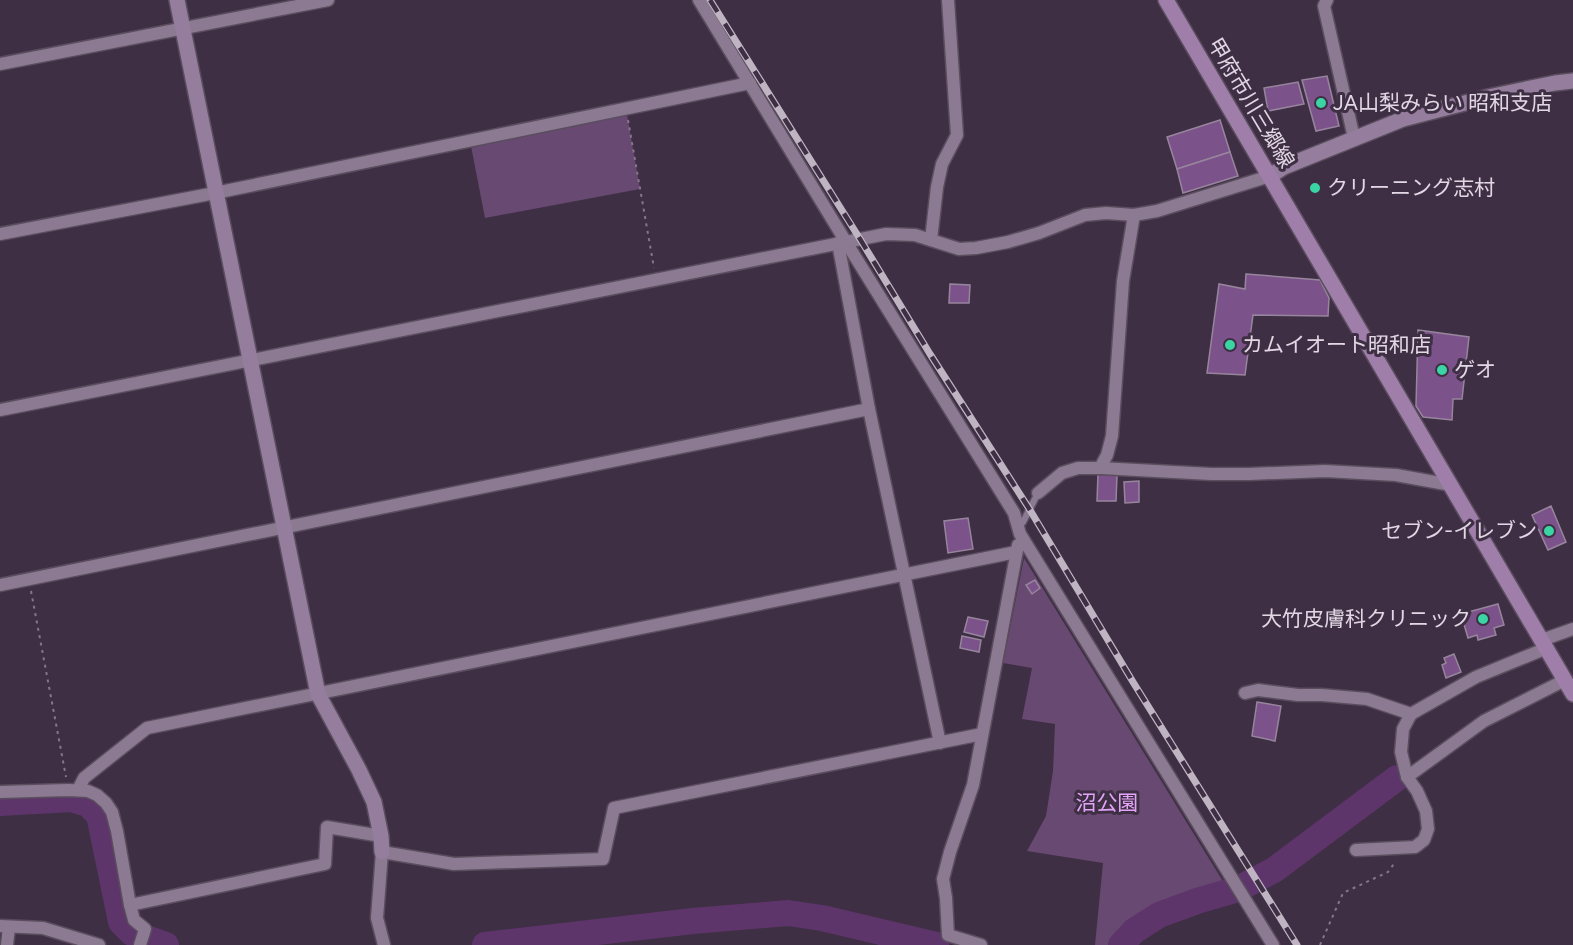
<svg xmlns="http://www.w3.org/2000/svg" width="1573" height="945" font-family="Figtree,'Noto Sans JP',sans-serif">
  <rect width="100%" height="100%" fill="#3f2f44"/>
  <!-- green -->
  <g fill="#674971">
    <path d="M626 109 640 189 485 218 470 141Z"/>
    <path d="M1024 558 1224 883 1160 903 1127 925 1108 945H1095L1103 863 1027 851 1046 816 1053 771 1055 724 1022 719 1032 668 1003 663Z"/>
  </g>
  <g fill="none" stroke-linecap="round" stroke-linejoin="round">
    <!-- river -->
    <g stroke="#5e356b" stroke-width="26">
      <path d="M0 803 71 799 88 804 99 815 121 922 132 933 166 945"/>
      <path d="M485 945 693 921 788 913 822 918 936 945"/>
      <path d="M1121 945 1134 931 1159 915 1197 901 1238 889 1274 870 1397 778"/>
    </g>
  </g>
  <!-- building -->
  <g fill="#7c528a" stroke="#97859d" stroke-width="1.5">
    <path d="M1327 76 1339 126 1316 131 1302 80Z"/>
    <path d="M1298 82 1304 104 1268 111 1264 88Z"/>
    <path d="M1220 120 1230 152 1177 169 1167 137Z"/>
    <path d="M1230 152 1238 176 1183 193 1177 169Z"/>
    <path d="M1246 274 1320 280 1329 298 1328 316 1253 315 1245 375 1207 373 1219 284 1245 289Z"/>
    <path d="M950 284 970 285 969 303H949Z"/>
    <path d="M1418 330 1469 337 1462 399H1453L1452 420 1423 417 1416 406Z"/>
    <path d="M1098 474 1117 475 1116 501H1097Z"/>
    <path d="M1139 481V502L1125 503 1124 482Z"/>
    <path d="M1551 506 1566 542 1548 550 1532 515Z"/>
    <path d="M968 518 973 549 948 553 944 521Z"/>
    <path d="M1035 580 1040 588 1032 594 1026 585Z"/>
    <path d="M1498 604 1504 625 1494 628 1496 635 1478 640 1477 635 1468 638 1461 614Z"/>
    <path d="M968 617 988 621 984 637 964 632Z"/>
    <path d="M962 636 981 640 979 652 960 648Z"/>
    <path d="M1454 654 1461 672 1446 678 1442 665 1446 663 1444 658Z"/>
    <path d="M1257 702 1281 706 1275 741 1252 736Z"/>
  </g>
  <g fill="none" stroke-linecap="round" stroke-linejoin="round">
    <!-- lane casing -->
    <g stroke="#5a4d5e" stroke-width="9">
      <path id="lane" d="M1023 522 1038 493"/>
    </g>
    <!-- street casing -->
    <g stroke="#5a4d5e" stroke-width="15">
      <g id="street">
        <path d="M699 0 846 242 1014 513 1020 534 1273 945"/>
        <path d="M1327 0 1324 6 1354 138"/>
        <path d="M0 64 328 0"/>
        <path d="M0 234 215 193 750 83"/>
        <path d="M931 240 937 187 942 164 957 135 948 0"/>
        <path d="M838 243 869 409 940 743"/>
        <path d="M0 410 886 234 915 235 959 249 976 248 1008 242 1039 233 1085 215 1106 213 1134 215 1157 211 1270 176"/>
        <path d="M1100 468 1211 474H1249L1325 471 1396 475 1451 485"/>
        <path d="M1038 493 1062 473 1078 468H1100L1107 455 1112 436 1123 281 1134 215"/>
        <path d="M0 585 869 409"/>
        <path d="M1542 640 1573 629"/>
        <path d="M1245 693 1258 690 1298 695H1322L1367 699 1411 714 1476 677 1547 648"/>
        <path d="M1407 777 1484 721 1565 680"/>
        <path d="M78 790 84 778 147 728 1016 552"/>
        <path d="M0 792 68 790 88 791 97 795 106 803 112 812 117 831 130 905 134 920 145 929 140 945"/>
        <path d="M1356 850 1415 847 1424 840 1428 829 1426 811 1417 791 1407 777 1401 752 1403 729 1411 714"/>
        <path d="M130 905 325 864 327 827 381 836"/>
        <path d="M0 926 43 928 99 945"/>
        <path d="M7 945 9 927"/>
        <path d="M384 945 377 918 382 852 454 864 603 859 614 808 982 734"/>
        <path d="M981 945 948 935 946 898 943 879 950 852 973 785 1018 545"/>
      </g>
    </g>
    <!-- secondary casing -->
    <g stroke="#5a4d5e" stroke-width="18">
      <g id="secondary">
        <path d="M177 0 318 694 359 770 374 802 381 836 382 852"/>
        <path d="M1270 176 1284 167 1403 119 1488 97 1555 83 1573 81"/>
      </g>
    </g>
    <!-- primary casing -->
    <g stroke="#5a4d5e" stroke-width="18">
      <path id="primary" d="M1166 0 1573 694"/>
    </g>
    <!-- path -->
    <g stroke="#857789" stroke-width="2" stroke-dasharray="3 4.5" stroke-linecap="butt">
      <path d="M628 120 654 268"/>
      <path d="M31 591 66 777"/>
      <path d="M1320 945 1343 893 1388 872 1396 861"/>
    </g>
    <!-- lane -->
    <use href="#lane" stroke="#8b7a91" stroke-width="6"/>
    <!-- street -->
    <use href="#street" stroke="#8b7a91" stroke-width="12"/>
    <!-- secondary -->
    <use href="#secondary" stroke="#957d9d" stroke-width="15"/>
    <!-- primary -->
    <use href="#primary" stroke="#9f7faa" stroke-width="15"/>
    <!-- rail casing -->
    <g stroke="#bfb4c2" stroke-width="7">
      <path id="rail" d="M710 0 860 239 930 354 1030 510 1133 682 1297 945"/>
    </g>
    <!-- rail -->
    <use href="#rail" stroke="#3f2f44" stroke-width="4.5" stroke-dasharray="14" stroke-linecap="butt"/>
  </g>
  <!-- markers -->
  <g fill="#3bd4a4" stroke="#3f2f44" stroke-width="2">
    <circle cx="1321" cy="103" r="6"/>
    <circle cx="1315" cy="188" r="6"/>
    <circle cx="1230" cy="345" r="6"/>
    <circle cx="1442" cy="370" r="6"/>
    <circle cx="1549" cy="531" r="6"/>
    <circle cx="1483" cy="619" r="6"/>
  </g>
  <g text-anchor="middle" stroke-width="6" stroke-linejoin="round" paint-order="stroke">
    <!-- street labels -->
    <g font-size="21" fill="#e2d8e5" stroke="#3f2f44">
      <text transform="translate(1251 103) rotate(59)" y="7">甲府市川三郷線</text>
    </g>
    <!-- poi labels -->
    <g font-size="21" fill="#e2d8e5" stroke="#3f2f44" text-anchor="start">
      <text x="1333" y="110">JA山梨みらい 昭和支店</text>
      <text x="1327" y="195">クリーニング志村</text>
      <text x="1242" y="352">カムイオート昭和店</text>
      <text x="1454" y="377">ゲオ</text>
      <text x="1537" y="538" text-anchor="end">セブン-イレブン</text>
      <text x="1471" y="626" text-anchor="end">大竹皮膚科クリニック</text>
    </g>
    <!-- park labels -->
    <g font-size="21" fill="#e2a4f7" stroke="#3f2f44">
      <text x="1107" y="810">沼公園</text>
    </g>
  </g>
</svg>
